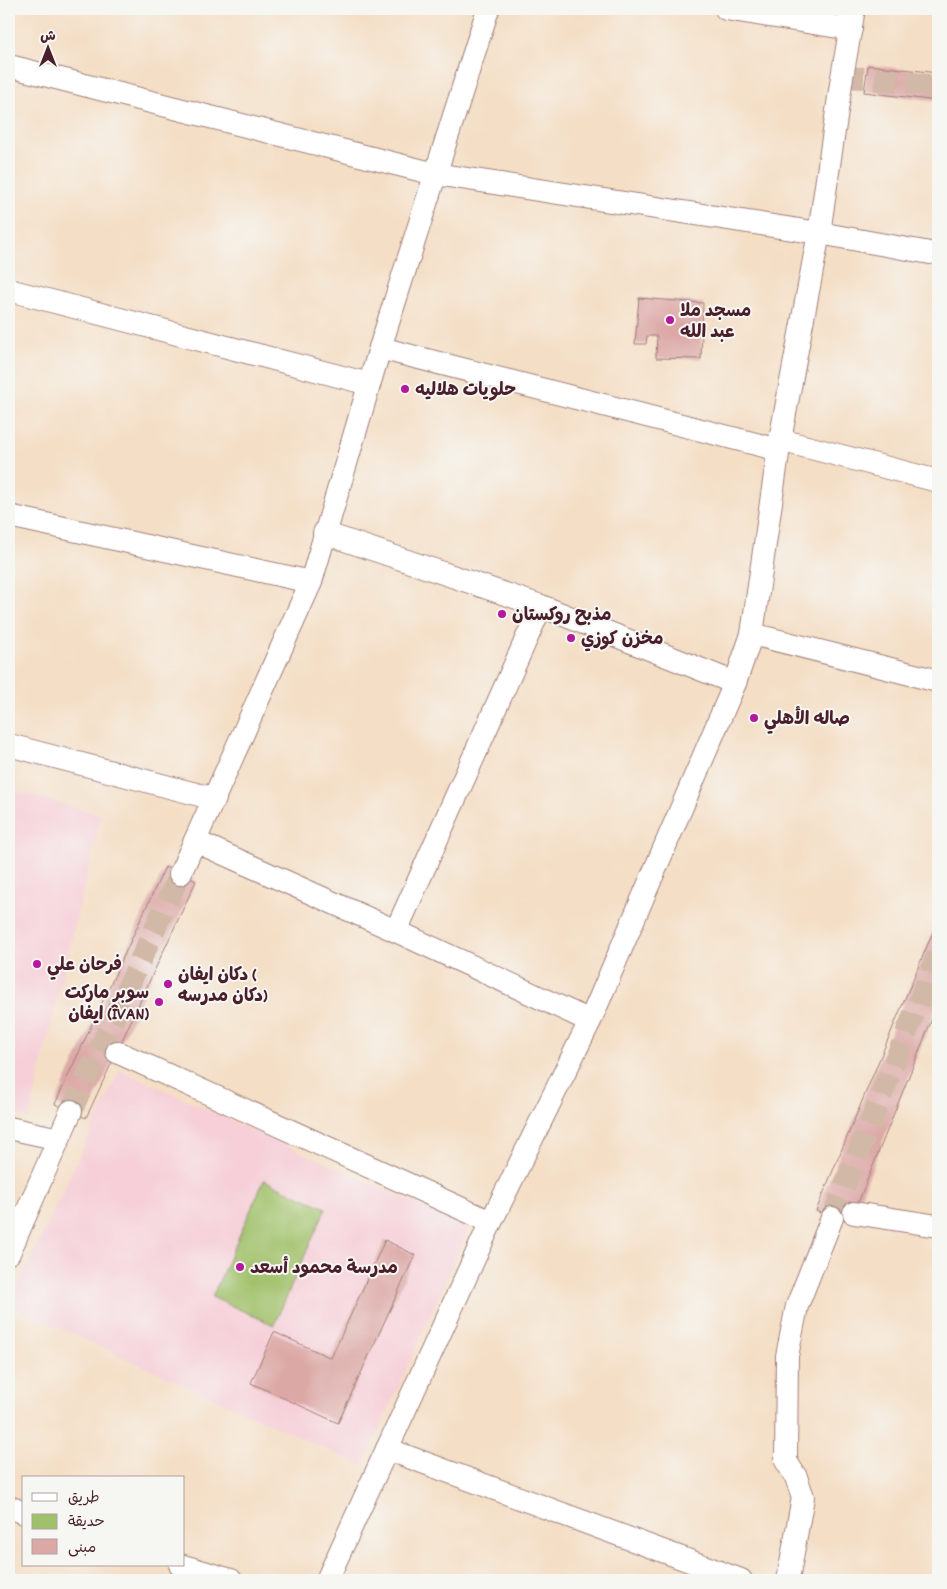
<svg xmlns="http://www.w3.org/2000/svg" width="947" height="1589" font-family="Dekko,'Playpen Sans Arabic',sans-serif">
  <rect width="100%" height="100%" fill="#f6f6f2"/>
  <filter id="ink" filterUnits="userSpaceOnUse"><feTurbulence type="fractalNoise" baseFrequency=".02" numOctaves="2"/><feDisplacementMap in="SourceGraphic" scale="10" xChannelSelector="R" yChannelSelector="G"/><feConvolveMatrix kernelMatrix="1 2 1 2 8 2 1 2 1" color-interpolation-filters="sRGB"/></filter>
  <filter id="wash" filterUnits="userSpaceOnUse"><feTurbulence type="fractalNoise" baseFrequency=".0096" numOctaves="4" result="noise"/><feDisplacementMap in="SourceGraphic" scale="20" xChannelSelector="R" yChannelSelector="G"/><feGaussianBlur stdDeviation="1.12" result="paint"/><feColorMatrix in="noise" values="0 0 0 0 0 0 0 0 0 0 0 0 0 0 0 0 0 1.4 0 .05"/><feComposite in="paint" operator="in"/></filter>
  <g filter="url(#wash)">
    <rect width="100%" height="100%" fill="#f4dec5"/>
    <!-- built -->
    <g fill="#f6cfd8">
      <path d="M9 789 101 815 29 1118 9 1112Z"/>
      <path d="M120 1070 469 1228 363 1466 9 1305Z"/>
    </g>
    <!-- green -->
    <path fill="#a0c16b" stroke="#75704b" d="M264 1180 326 1208 274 1325 212 1297Z"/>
    <g id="blocks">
      <!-- building -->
      <g fill="#dca8a6">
        <path d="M868 65 938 73V101L864 92Z"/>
        <path d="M639 298 703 303 701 359 656 358 657 336H647L646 344H635Z"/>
        <path d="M165 867 196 881 86 1118 55 1104Z"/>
        <path d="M938 920V1004L854 1213 845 1220 832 1218 816 1211Z"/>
        <path d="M385 1240 415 1255 338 1423 251 1383 274 1332 331 1358Z"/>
      </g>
    </g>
  </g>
  <g filter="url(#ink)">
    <use href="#blocks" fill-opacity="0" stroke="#9f7e78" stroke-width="1"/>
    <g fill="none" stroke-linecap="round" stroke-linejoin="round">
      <!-- street-tunnel -->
      <g stroke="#d2b8a6" stroke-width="22" stroke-dasharray="22 11" stroke-linecap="butt">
        <path d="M842 77 866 78 938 86"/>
        <path d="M71 1111 180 874"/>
        <path d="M832 1218 938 954"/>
      </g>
      <!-- street casing -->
      <g stroke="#9f7e78" stroke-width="24">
        <g id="street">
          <path d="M726 9 851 29"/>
          <path d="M9 66 435 174 819 233 930 253"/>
          <path d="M9 290 369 384"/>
          <path d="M380 348 779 450"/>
          <path d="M780 440 938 481"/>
          <path d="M9 516 311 582"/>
          <path d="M324 533 541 606 735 683"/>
          <path d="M752 634 938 681"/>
          <path d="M9 745 215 799"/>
          <path d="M195 841 396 931 590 1021"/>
          <path d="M180 874 311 582 380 348 488 9"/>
          <path d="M396 931 541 606"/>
          <path d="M117 1052 491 1222"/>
          <path d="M9 1128 59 1139"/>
          <path d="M854 1213 938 1226"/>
          <path d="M9 1253 71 1111"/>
          <path d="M387 1449 741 1580"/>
          <path d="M9 1507 24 1513"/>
          <path d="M180 1565 231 1580"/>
          <path d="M327 1580 491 1222 590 1021 735 683 752 634 780 440 819 233 842 77 854 9"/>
          <path d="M788 1580 803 1497 796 1477 786 1461 787 1356 797 1306 832 1218"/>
        </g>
      </g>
      <!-- street -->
      <use href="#street" stroke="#fff" stroke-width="22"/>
    </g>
  </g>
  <!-- markers -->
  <g fill="#b5179e" stroke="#f6f6f2" stroke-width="2">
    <circle cx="670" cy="320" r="5"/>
    <circle cx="405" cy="389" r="5"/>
    <circle cx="502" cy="614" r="5"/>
    <circle cx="571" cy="638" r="5"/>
    <circle cx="754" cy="718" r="5"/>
    <circle cx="37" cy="964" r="5"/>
    <circle cx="168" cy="984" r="5"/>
    <circle cx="159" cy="1002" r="5"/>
    <circle cx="240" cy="1267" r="5"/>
  </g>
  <g text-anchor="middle" stroke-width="4" stroke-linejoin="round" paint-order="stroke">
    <!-- poi labels -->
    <g font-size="18" font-weight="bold" fill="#4a1f2b" stroke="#f6f6f2" text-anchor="start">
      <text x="680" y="316">مسجد ملا<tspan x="680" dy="21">عبد الله</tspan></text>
      <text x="415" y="395">حلويات هلاليه</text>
      <text x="512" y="620">مذبح روكستان</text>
      <text x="581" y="644">مخزن كوزي</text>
      <text x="764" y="724">صاله الأهلي</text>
      <text x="47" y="970">فرحان علي</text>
      <text x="178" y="980">دكان ايفان (<tspan x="178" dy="21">دكان مدرسه)</tspan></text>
      <text x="149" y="998" text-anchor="end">سوبر ماركت<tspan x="149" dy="21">ايفان (ÎVAN)</tspan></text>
      <text x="250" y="1273">مدرسة محمود أسعد</text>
    </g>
  </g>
  <!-- margin -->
  <rect width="947" height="1589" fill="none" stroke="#f6f6f2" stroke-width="30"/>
  <!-- legend -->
  <rect x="22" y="1476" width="162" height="90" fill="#f6f6f2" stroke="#b1a0a2"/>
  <rect x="32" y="1493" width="25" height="8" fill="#ffffff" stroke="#b1a0a2"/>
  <text x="68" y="1502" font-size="15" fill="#4a1f2b">طريق</text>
  <rect x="32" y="1514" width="25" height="15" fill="#a0c16b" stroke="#b1a0a2"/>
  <text x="68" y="1526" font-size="15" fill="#4a1f2b">حديقة</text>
  <rect x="32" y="1539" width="25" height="15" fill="#dca8a6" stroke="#b1a0a2"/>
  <text x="68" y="1552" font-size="15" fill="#4a1f2b">مبنى</text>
  <!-- north arrow -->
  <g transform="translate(48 48)" stroke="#f6f6f2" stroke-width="4" paint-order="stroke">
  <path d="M0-4L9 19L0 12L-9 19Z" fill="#4a1f2b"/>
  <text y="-8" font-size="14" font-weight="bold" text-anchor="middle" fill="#4a1f2b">ش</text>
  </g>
</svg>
